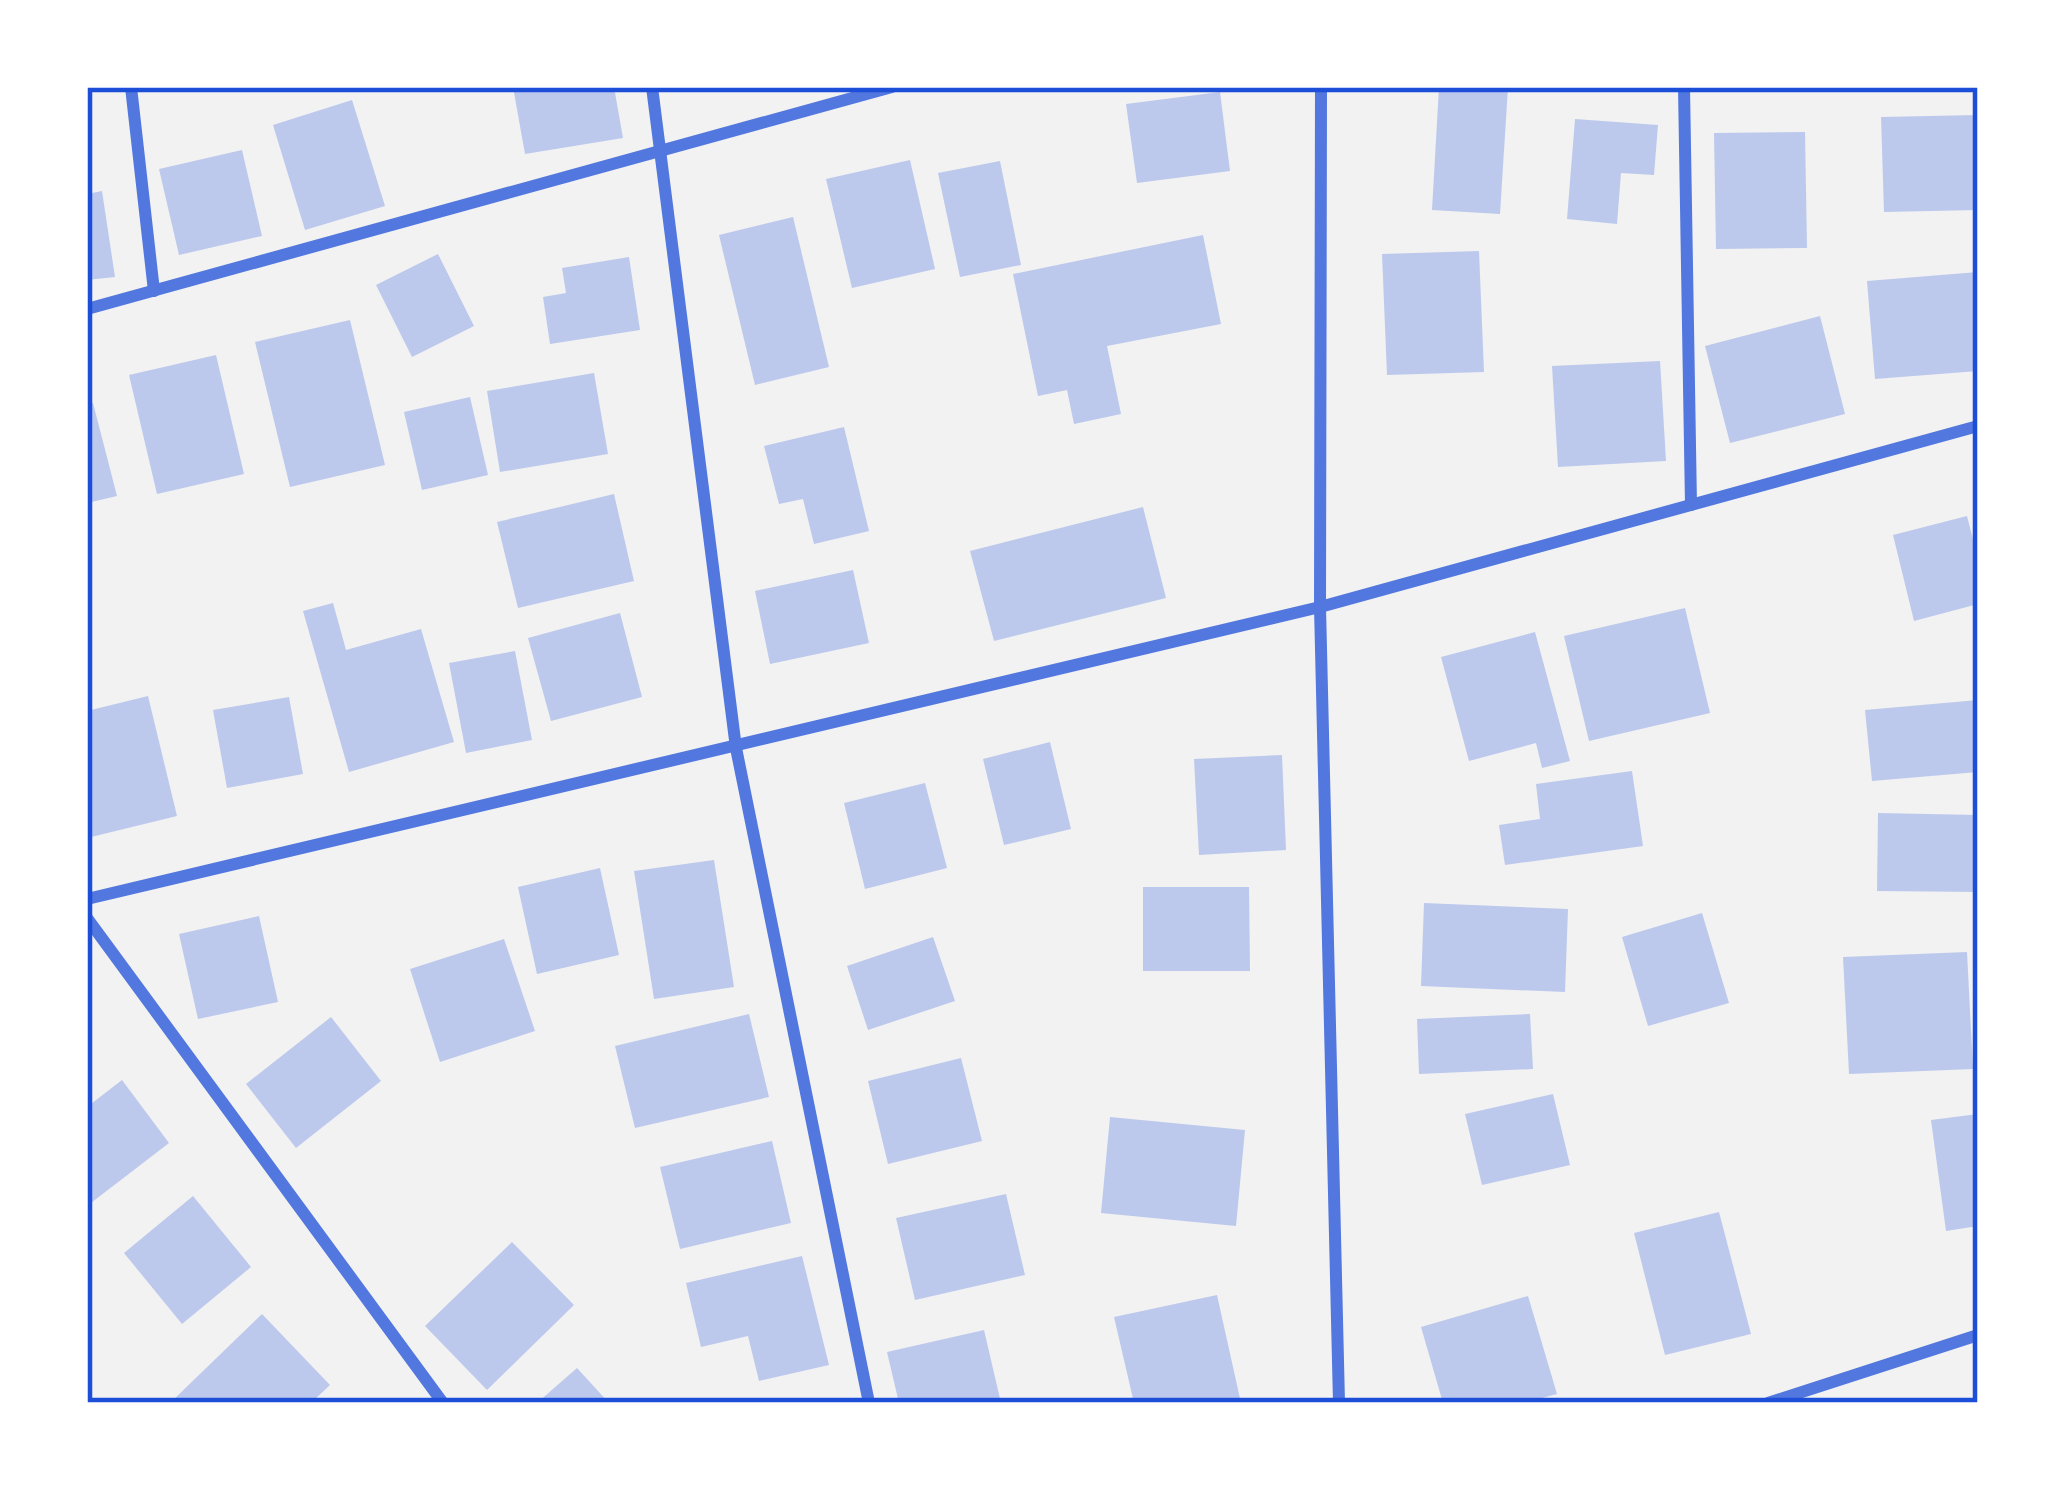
<svg xmlns="http://www.w3.org/2000/svg" width="2065" height="1490" font-family="Ubuntu,sans-serif">
  <rect width="100%" height="100%" fill="#f2f2f2"/>
  <!-- building -->
  <g fill="#bdc9ec">
    <path d="M513 87H614L623 138 525 154Z"/>
    <path d="M1439 87H1508L1500 214 1432 210Z"/>
    <path d="M1220 92 1230 171 1137 183 1126 104Z"/>
    <path d="M352 100 385 206 305 230 273 125Z"/>
    <path d="M1978 115V210L1884 212 1881 117Z"/>
    <path d="M1575 119 1658 125 1654 175 1621 173 1617 224 1567 219Z"/>
    <path d="M1805 132 1807 248 1716 249 1714 133Z"/>
    <path d="M242 150 262 236 179 255 159 169Z"/>
    <path d="M910 160 935 269 852 288 826 179Z"/>
    <path d="M1000 161 1021 265 960 277 938 173Z"/>
    <path d="M102 191 115 277 87 280V194Z"/>
    <path d="M793 217 829 367 755 385 719 235Z"/>
    <path d="M1203 235 1221 324 1107 346 1121 414 1074 424 1067 390 1038 396 1013 274Z"/>
    <path d="M1479 251 1484 372 1387 375 1382 254Z"/>
    <path d="M438 254 474 326 412 357 376 285Z"/>
    <path d="M629 257 640 330 550 344 543 297 566 293 562 268Z"/>
    <path d="M1978 272V371L1875 379 1867 281Z"/>
    <path d="M1820 316 1845 414 1730 443 1705 346Z"/>
    <path d="M350 320 385 465 290 487 255 342Z"/>
    <path d="M216 355 244 474 157 494 129 375Z"/>
    <path d="M1660 361 1666 461 1558 467 1552 366Z"/>
    <path d="M594 373 608 454 500 472 487 391Z"/>
    <path d="M470 397 488 475 422 490 404 412Z"/>
    <path d="M93 403 117 496 87 503V405Z"/>
    <path d="M844 427 869 531 814 544 803 499 779 504 764 446Z"/>
    <path d="M614 494 634 581 518 608 497 522Z"/>
    <path d="M1143 507 1166 598 994 641 970 551Z"/>
    <path d="M1967 516 1978 559V604L1914 621 1893 535Z"/>
    <path d="M853 570 869 643 770 664 755 591Z"/>
    <path d="M333 603 346 650 421 629 454 742 349 772 303 611Z"/>
    <path d="M1685 608 1710 713 1589 741 1564 636Z"/>
    <path d="M620 613 642 697 551 721 528 638Z"/>
    <path d="M1535 632 1570 761 1542 768 1536 743 1469 761 1441 657Z"/>
    <path d="M515 651 532 740 466 753 449 663Z"/>
    <path d="M148 696 177 816 87 838V711Z"/>
    <path d="M289 697 303 774 227 788 213 710Z"/>
    <path d="M1978 700V772L1872 781 1865 710Z"/>
    <path d="M1050 742 1071 829 1004 845 983 759Z"/>
    <path d="M1282 755 1286 850 1199 855 1194 759Z"/>
    <path d="M1632 771 1643 846 1505 865 1499 825 1540 819 1536 784Z"/>
    <path d="M925 783 947 868 865 889 844 803Z"/>
    <path d="M1878 813 1978 815V892L1877 891Z"/>
    <path d="M714 860 734 987 654 999 634 871Z"/>
    <path d="M600 868 619 955 537 974 518 887Z"/>
    <path d="M1143 887H1249L1250 971H1143Z"/>
    <path d="M1424 903 1568 909 1565 992 1421 986Z"/>
    <path d="M1702 913 1729 1003 1648 1026 1622 937Z"/>
    <path d="M259 916 278 1002 198 1019 179 934Z"/>
    <path d="M933 937 955 1001 868 1030 847 966Z"/>
    <path d="M504 939 535 1031 440 1062 410 969Z"/>
    <path d="M1967 952 1973 1069 1849 1074 1843 957Z"/>
    <path d="M749 1014 769 1097 635 1128 615 1046Z"/>
    <path d="M1530 1014 1533 1069 1419 1074 1417 1019Z"/>
    <path d="M331 1017 381 1081 296 1148 246 1084Z"/>
    <path d="M961 1058 982 1141 888 1164 868 1081Z"/>
    <path d="M122 1080 169 1143 87 1206V1107Z"/>
    <path d="M1553 1094 1570 1165 1482 1185 1465 1114Z"/>
    <path d="M1978 1114V1226L1946 1231 1931 1120Z"/>
    <path d="M1110 1117 1245 1130 1236 1226 1101 1213Z"/>
    <path d="M772 1141 791 1223 680 1249 660 1167Z"/>
    <path d="M1006 1194 1025 1275 915 1300 896 1218Z"/>
    <path d="M193 1196 251 1267 182 1324 124 1253Z"/>
    <path d="M1719 1212 1751 1334 1665 1355 1634 1233Z"/>
    <path d="M512 1242 574 1305 487 1390 425 1326Z"/>
    <path d="M802 1256 829 1365 759 1381 748 1336 701 1347 686 1283Z"/>
    <path d="M1217 1295 1241 1403H1134L1114 1317Z"/>
    <path d="M1528 1296 1557 1394 1523 1403H1443L1421 1327Z"/>
    <path d="M262 1314 330 1385 311 1403H170Z"/>
    <path d="M984 1330 1001 1403H899L887 1352Z"/>
    <path d="M577 1368 609 1403H537Z"/>
  </g>
  <g fill="none" stroke-linecap="round" stroke-linejoin="round">
    <!-- minor -->
    <g stroke="#5277de" stroke-width="12">
      <path d="M131 87 154 291"/>
      <path d="M652 87 736 748 869 1403"/>
      <path d="M1321 87 1320 607 1339 1403"/>
      <path d="M1684 87 1691 505"/>
      <path d="M87 309 892 87"/>
      <path d="M87 899 1320 607 1978 426"/>
      <path d="M87 918 443 1403"/>
      <path d="M1768 1403 1978 1335"/>
    </g>
  </g>
  <!-- border -->
  <rect width="2065" height="1490" fill="none" stroke="#ffffff" stroke-width="180"/>
  <rect x="90" y="90" width="1885" height="1310" fill="none" stroke="#1d4ed8" stroke-width="4.5"/>
</svg>
